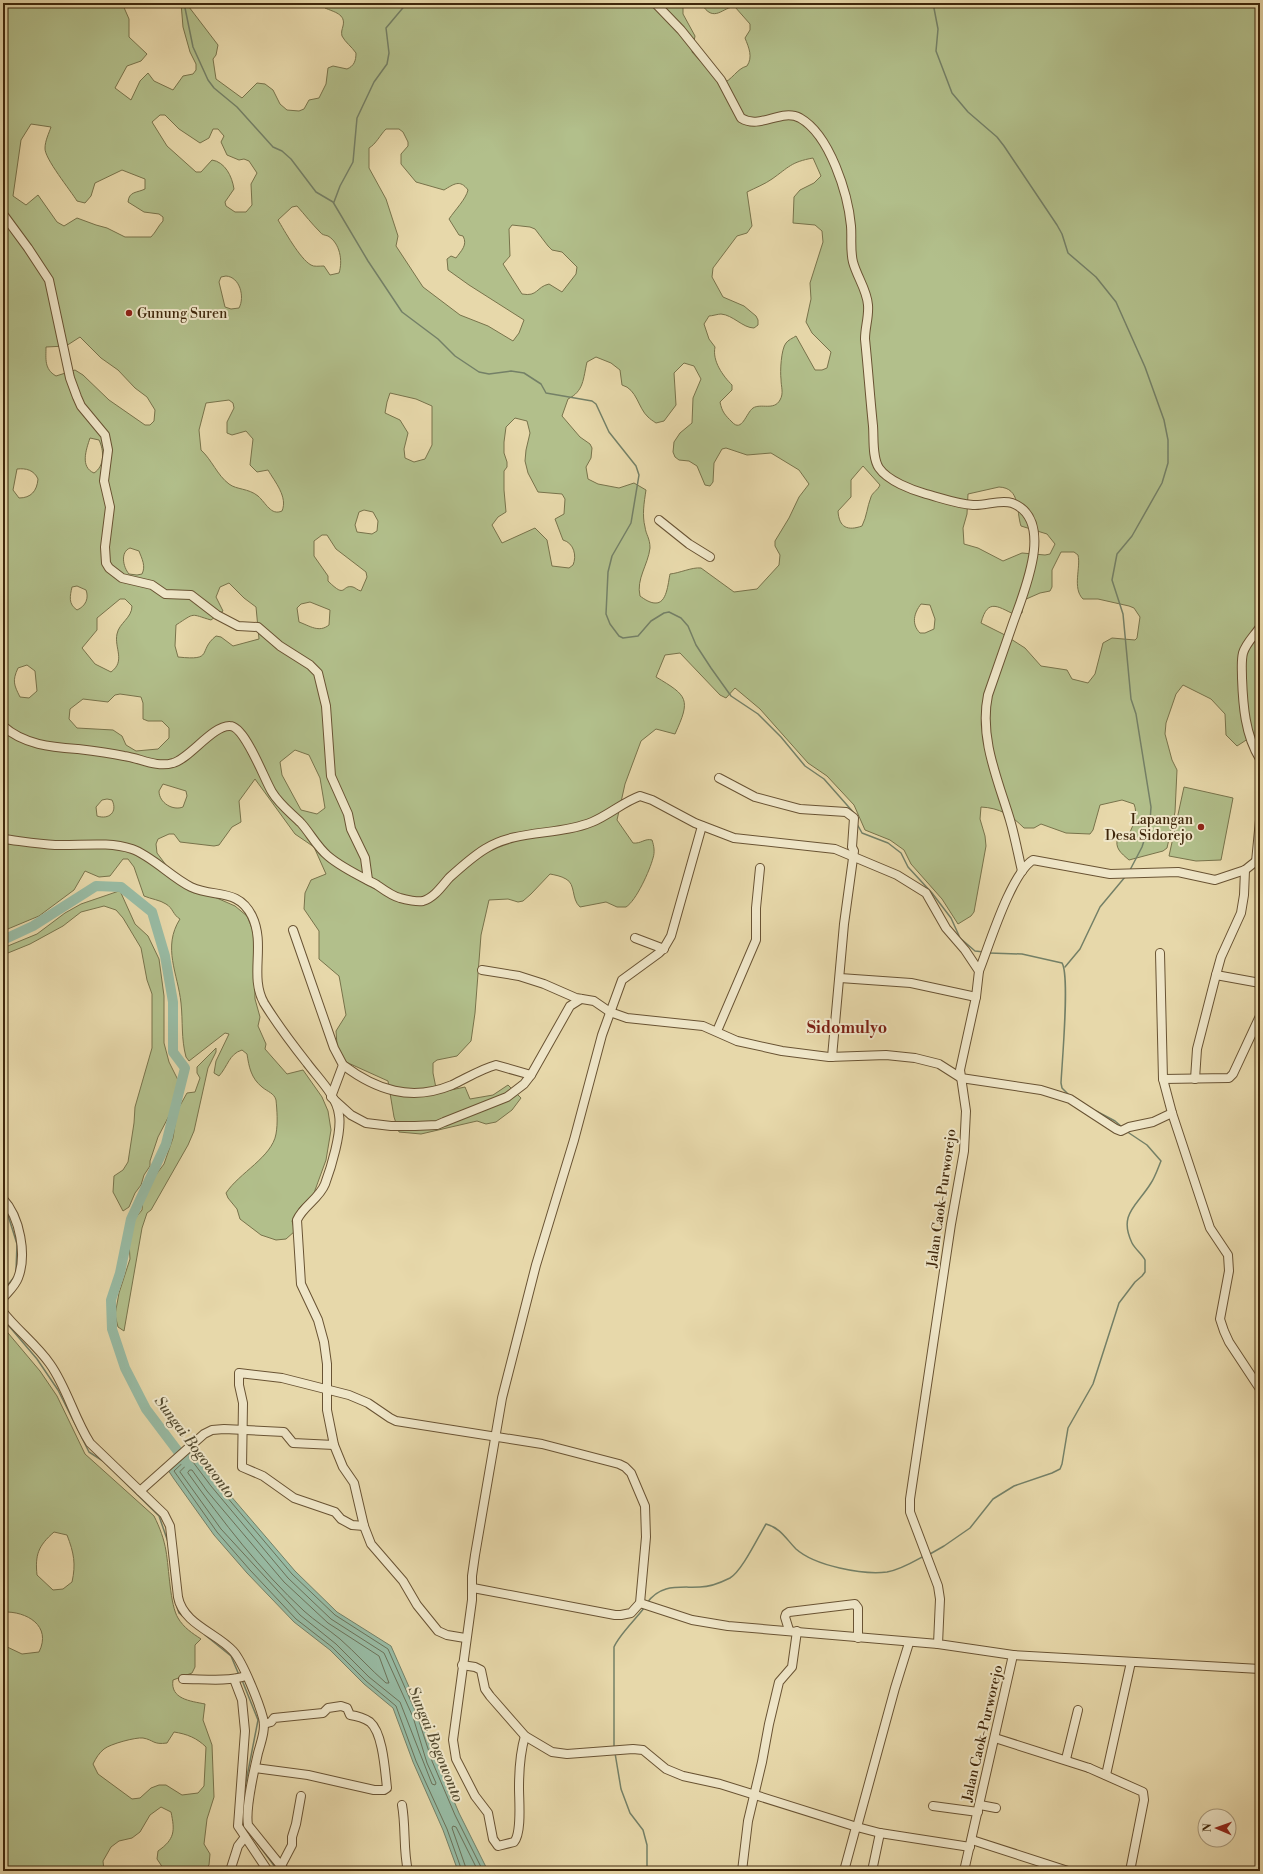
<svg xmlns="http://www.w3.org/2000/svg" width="1263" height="1874" font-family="'Libre Bodoni',serif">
  <rect width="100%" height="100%" fill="#e7d8aa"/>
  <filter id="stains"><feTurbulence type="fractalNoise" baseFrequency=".005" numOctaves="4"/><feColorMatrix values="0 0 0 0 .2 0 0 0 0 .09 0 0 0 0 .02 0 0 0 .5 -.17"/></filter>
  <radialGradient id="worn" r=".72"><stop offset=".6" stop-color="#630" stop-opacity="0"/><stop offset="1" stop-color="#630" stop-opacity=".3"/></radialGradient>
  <!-- green -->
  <g fill="#b2bf8b" stroke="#78734b" fill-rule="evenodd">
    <path d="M3 3H122L129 19V37L147 54 141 61 127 66 115 88 131 100 140 81 148 73 154 81 173 90 183 76 193 74 196 70V64L190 52 183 27 181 3H191L189 7 218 45 216 55 213 59 216 79 242 98 257 83 265 84 273 90 280 104 287 110 299 111 304 109 309 100 319 98 326 84 328 68 333 66 347 69C354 66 356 61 356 53 352 47 345 42 342 36 341 32 342 30 343 26 346 14 334 12 325 8V3H683V14L695 36 692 52 721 84C733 80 736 69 747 66 753 57 749 48 745 38L750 30V24L735 7C723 6 714 25 701 3H1260V740L1254 735 1237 746 1226 735 1225 714 1211 699 1183 685 1176 694 1166 723 1165 734 1172 760 1177 770 1175 812 1167 848 1163 851 1129 860C1121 853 1114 848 1118 837L1129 834C1134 824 1138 814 1134 804L1122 800 1100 805 1093 830 1090 834 1066 833 1041 824 1034 828H1024C1011 815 1000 808 981 807L980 819 985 836 986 846 974 912 971 916 958 924 942 899 911 864 904 850 890 840 865 830 854 805 827 776 808 763 760 709 735 688 726 698 720 695 680 653 665 655 656 677C688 696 691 699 675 734L656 729 641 741 625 784 617 820 633 843C641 844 645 838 652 840 654 846 655 852 653 858 650 870 636 901 626 907H617L606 902 580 907C571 899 576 884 566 879 561 876 555 875 550 874L531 894 523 901 518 902 508 899 489 900 481 935 475 1013 471 1041 457 1056 437 1060 433 1063V1073L437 1093 465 1087 470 1099 493 1095 508 1085 521 1098 512 1110 496 1122 486 1124 477 1121 421 1134 399 1132 394 1117 388 1081 346 1062 337 1045 336 1031 346 1015 340 981 339 976 319 959V931L304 909 305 893 311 880 326 874 314 847 295 834 255 779 239 801 241 822 232 827 219 845 214 846 180 842 174 834H169L158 839 156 844 157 853 178 881 235 906 247 916 254 933 255 999 260 1017 258 1026 266 1044 265 1049 287 1074 303 1070 322 1097 328 1111 331 1130 326 1160 314 1193 300 1207 292 1221 295 1231 286 1239 276 1240 261 1235 240 1219 237 1209 228 1198 226 1193C239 1173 272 1157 276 1134 278 1123 277 1110 276 1100 274 1093 268 1092 262 1087 251 1078 249 1067 247 1054L242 1050C229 1054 228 1066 219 1076L214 1073 216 1061 229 1034 225 1033 189 1061 186 1057C181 1038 183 1022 181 1003 178 974 162 947 180 919 173 915 173 908 166 904 160 900 151 899 144 896L134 867 128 859H123L110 876 99 877 85 871 74 890 39 916 3 931ZM160 115H165L179 129 200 143 209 138 213 129H218L224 136 221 142 227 155 239 160 244 159 249 161 257 173 251 184 252 205 246 212H235L226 206 225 202 234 189C232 176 225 162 212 160L201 172H196L167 146 152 122ZM31 124 51 127C49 133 45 141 45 148 44 158 71 191 77 201L85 203 91 196 95 183 122 170 145 179V189C137 193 129 191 128 202L144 212 159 214 163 217V221C158 226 156 232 151 237H125L107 228 96 225 77 218 64 226 57 222 38 195 26 205 13 196 21 140ZM386 129H399L403 132 408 142V146L401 154V164L416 182 444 190C454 184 460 179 468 190 466 199 455 210 449 219L459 235 463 236C468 245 461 251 456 258L451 256 447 259 448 270 469 285 524 320 519 333 513 341 488 326 460 315 423 287 396 246 398 236 386 199 369 168V148C376 144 380 135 386 129ZM813 158 821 176 814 183 800 190 794 197 793 223 815 225 822 231 823 242 810 283 811 299 806 322 812 333 831 352 827 368 822 370H815L796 336C793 338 788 340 786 343 781 349 780 372 781 379 781 387 784 393 780 400 774 411 761 403 753 408 746 413 742 433 732 422 725 415 722 412 720 402L732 390V385C723 376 712 361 715 347L709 339 704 324 709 316C712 316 718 314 721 314 733 315 743 328 754 328L758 325V320L756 316 744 306 723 297 712 277 713 268 737 236 747 233 752 226 747 192C755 188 765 184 772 179 789 167 791 162 813 158ZM297 206C305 215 312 224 320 232 322 235 325 235 328 236 340 243 343 261 339 273L330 275 324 266C319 266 314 267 311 265 300 259 284 230 278 220L292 207ZM512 225 530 227 535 229 548 246 552 250 562 252 577 267 576 274 562 292 549 284C536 287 538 297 522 294L503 264 510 256 509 229ZM226 276C240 277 245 297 239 308L231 309 225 307 219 282 221 277ZM80 337 101 358 118 370 135 388 147 397 155 410 154 421 150 425H145L109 400 83 375 75 370 56 376C44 369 46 359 46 347L66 346ZM596 357 611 363 620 370 622 385C637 389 638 408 648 417 650 419 653 421 656 423L664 421 676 405 674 373 684 363 694 366 701 379 693 398 692 423 680 433 674 442 673 452 675 457 679 460 689 461 697 466 705 485 710 486 713 482 714 463 722 449 726 448 747 455 771 453 799 470 809 484 799 497 789 518 775 541V546L780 555 779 565 757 589 734 592 701 568C692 567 680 573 670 574 668 583 667 604 655 603 650 603 644 599 640 596 636 579 648 565 650 548 650 538 646 535 645 527 642 515 644 503 646 490L634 483 619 488 598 484 588 479 586 467 591 458 592 448 590 444 580 437 562 416 568 399C584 391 583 379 587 362ZM390 393 416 399 432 406V445L425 459 414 462 405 458 404 449 408 433 400 420 385 413 387 402ZM229 400 233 403 234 408 227 422V433L232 435 246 431 253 439 250 465 257 472 268 470C275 482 288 497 282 511 271 516 266 503 258 496 248 488 237 490 229 484 217 475 212 460 201 450L199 430 206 403ZM515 418 527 421 530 433 526 450 525 461 528 473 538 492 562 494 565 499 564 514 555 519 563 540C574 543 577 556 573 565L569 568 552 566 547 540 535 528 502 543 492 525 498 517 506 512 504 490V471L507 467V462L504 453V442L506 427ZM90 438 99 440C104 450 105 466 94 473 80 467 86 450 90 438ZM863 466 880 485C878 490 872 493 871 497 867 507 867 516 862 526 848 531 839 528 838 511L851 497V480ZM17 469C26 468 34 470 38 479 37 491 31 498 19 498L13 490ZM999 487C1021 488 1016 511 1021 526L1047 534 1055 544 1050 554 1045 555 1022 553 1003 561 978 548 964 544 963 528 967 514 968 494ZM364 510 373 512 378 521 377 531 372 534 357 532 355 525 359 512ZM322 535H327L336 549 366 572 367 577 361 591C357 590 356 588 353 587 341 584 347 600 328 581V576L314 556V541ZM130 548 139 551C142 559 146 566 142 574L137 575 129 574C123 567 120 552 130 548ZM1061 552H1074L1078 555C1081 568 1072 588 1083 599H1098L1129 606 1134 608 1140 617 1137 638 1135 640 1112 638 1103 643 1095 674 1088 683 1072 679 1067 670 1041 666 1025 648 1003 634 981 623C988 596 999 608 1018 616L1022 613 1024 600 1040 593 1050 591 1052 587V570ZM229 583 244 598 256 607 259 639 233 646 221 637 216 636C197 651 215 661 178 657L175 646 176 625C196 612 190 614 211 620L223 611 216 597 220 587ZM77 586 86 590C89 598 86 606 77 610 68 604 70 596 72 587ZM120 599H125L132 606C132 618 119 623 117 634 114 648 126 661 111 672L95 664 82 648 97 630V618ZM310 602 330 610 329 625C319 633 310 626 299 622L297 608 301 604ZM921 604 930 605 935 619 934 629 925 633H920C911 624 914 613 921 604ZM27 665 35 671 37 691 29 698 20 697C14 685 12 681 18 668ZM120 694 141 697 143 703V719L148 721H162L169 728V738L158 749 136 751 126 745 122 736 113 730 77 728 69 719 70 709 83 699 108 702 115 695ZM295 750 309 755 320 778 325 808 317 814 301 810 282 775 280 762ZM163 784 186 791 187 796 183 807C173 811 159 803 159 791ZM107 799 112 800C118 812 109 820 97 816L96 807 102 800Z"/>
    <path d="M1184 787 1233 798 1221 860 1196 861 1169 856Z"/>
    <path d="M119 891 121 893 135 924 148 936 159 959 164 996V1043L169 1062 178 1080 172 1110 158 1137 150 1161V1166L144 1175 141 1185 135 1193 129 1207 123 1211 113 1192 114 1176 123 1170 128 1162 134 1123 135 1107 152 1048V994L147 980 141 948 123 918 116 910 104 906 81 912 63 926 30 944 3 955V948L37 934 65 913 81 904Z"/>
    <path d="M216 1048V1052L208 1068 194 1131 188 1145 151 1210 147 1213 142 1228 124 1331 118 1327 115 1315 119 1293 130 1259 129 1242 133 1221 142 1210 143 1198 152 1180 164 1164 173 1138 177 1111 187 1093 195 1092 200 1078 197 1073V1067Z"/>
    <path d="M3 1327 40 1371 57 1396 85 1454 154 1516C160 1528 164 1539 166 1551 169 1568 170 1605 178 1618 184 1628 192 1633 201 1639L195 1645V1667L192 1673 173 1680C170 1699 190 1701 205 1704L203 1720 212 1745 214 1797 207 1819 204 1844 210 1854 209 1865 203 1871H165L157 1859 158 1851C175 1839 175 1831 171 1812L161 1807 150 1815 140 1832 132 1838 119 1841 111 1847 103 1861 104 1871H3V1645L22 1654 39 1652C52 1626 27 1611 3 1612ZM54 1532 67 1535C74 1553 76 1564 72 1582L63 1589 53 1590 37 1575C35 1555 38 1546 54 1532ZM174 1732C187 1734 197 1738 206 1747L204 1786 198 1793 182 1795 166 1785H159L151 1788 140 1798 132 1799 98 1774 93 1764C96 1758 99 1753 104 1749 110 1744 136 1737 143 1738 154 1740 153 1745 167 1743Z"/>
  </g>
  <!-- water -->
  <path fill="#98bba4" stroke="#748067" d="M194 1447 218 1481 295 1571 337 1612 391 1646 421 1714 436 1759 459 1813 488 1871H458L443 1830 413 1762 393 1708 364 1684 330 1650 294 1622 247 1573 214 1535 174 1479 168 1470Z"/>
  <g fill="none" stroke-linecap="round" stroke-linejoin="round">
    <!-- shore -->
    <g stroke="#6c7158" stroke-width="1">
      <path d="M191 1461 193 1462 211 1486 288 1578 331 1619 384 1653 413 1717 427 1763 436 1783 435 1785 432 1784 400 1702 369 1677 336 1644 300 1615 221 1529 180 1472Z"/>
      <path d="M190 1470H192L207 1491 284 1582 328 1623 379 1656 389 1683H386C370 1669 356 1653 340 1639 328 1629 315 1621 304 1611 260 1570 223 1522 188 1473Z"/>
      <path d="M462 1871 447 1829 416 1761 396 1706 366 1681 332 1647 296 1619 250 1570 217 1532 174 1471 192 1454H194L215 1483 292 1574 335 1615 388 1649 417 1715 432 1761 455 1815 483 1871"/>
      <path d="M467 1871 452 1828 453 1826 456 1827 478 1871"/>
    </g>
    <!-- stream -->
    <g stroke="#748067" stroke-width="1.5">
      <path d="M184 3 193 47 208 80 214 88 237 107 273 147 282 151 291 159 316 192 333 202 368 261 402 312 438 339 455 356 479 372 489 374 511 371 524 373 541 384 546 393 592 401 596 404 609 432 636 466 639 475 631 523 612 556 608 572 606 614 610 624 619 636 623 638 638 636 651 621 664 613 669 612 681 618 688 626 696 645 711 668 731 696 758 714 781 737 805 766 824 779 854 813"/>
      <path d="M933 3 938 29 936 51 952 93 968 112 997 137 1004 146 1057 225 1062 234 1068 253 1096 277 1116 302 1145 367 1164 420 1168 440V463L1162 483 1132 536 1117 554 1112 580 1123 614 1131 699 1136 714 1151 807 1150 822 1142 847 1130 870"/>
      <path d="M334 202 340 186 353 162 357 118 374 82 387 64 389 53 386 28 407 3"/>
      <path d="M857 824 862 833 888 843 901 853 908 867 932 893 951 918 960 938 975 951 984 952"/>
      <path d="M989 953 1022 954 1062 963C1070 975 1062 1062 1061 1083L1062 1088 1069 1095"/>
      <path d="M1065 967 1080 949 1100 907 1125 877"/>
      <path d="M1096 1111 1115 1121 1122 1127"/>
      <path d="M3 1208 7 1212 17 1244 16 1271"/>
      <path d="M3 1291 15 1276"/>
      <path d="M3 1319 37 1359 58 1390 89 1452 103 1461 159 1516 168 1542"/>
      <path d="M930 1554 944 1546 970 1528 993 1499 1014 1486 1052 1473 1060 1469 1062 1464 1068 1428 1093 1384 1119 1303 1135 1282 1142 1276 1145 1272V1260C1142 1254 1135 1249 1132 1243 1118 1214 1137 1206 1151 1183 1155 1177 1158 1168 1161 1161L1147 1145 1126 1131"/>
      <path d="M175 1601 179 1613 184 1617"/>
      <path d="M647 1603C661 1583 680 1588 700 1587 709 1587 722 1582 730 1578 742 1571 758 1537 766 1524 781 1528 786 1539 796 1549 815 1566 863 1575 887 1572 900 1570 913 1562 924 1556"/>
      <path d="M205 1635 231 1656 239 1675"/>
      <path d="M242 1680 258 1720 244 1792"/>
      <path d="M614 1747V1647C619 1635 635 1620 644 1608"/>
      <path d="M615 1753 621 1789 630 1813 643 1830 647 1845V1871"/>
      <path d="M242 1817 245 1825"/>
      <path d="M250 1833 278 1871"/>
    </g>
    <!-- river -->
    <path stroke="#98bba4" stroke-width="10" d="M3 940 33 926 96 886 121 887 152 912 165 956 173 1002V1052L185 1068 166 1144 131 1219 120 1273 111 1300 112 1329 125 1368 146 1409 186 1462"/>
    <!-- minor casing -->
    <g stroke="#695333" stroke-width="10">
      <g id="minor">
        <path d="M655 3 681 30 721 80 741 118C760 130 781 108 800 118 830 135 848 194 851 226 852 238 850 250 853 262 857 277 867 290 868 305 869 317 865 327 865 339 868 368 870 397 873 426 874 438 872 458 879 468 888 481 912 490 926 494 941 498 957 504 973 505 986 506 1000 499 1012 503 1057 520 1022 596 1012 626 1004 649 996 672 988 695 979 738 998 780 1010 820 1015 837 1018 854 1022 871"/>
        <path d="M3 214 28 248 49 280 70 378 77 397 81 406 105 435 108 450 104 481 110 507 105 547 106 563 109 568 122 578 152 585 165 594 191 595 217 615 238 626 258 627 280 646 310 665 318 673 326 706 331 776 348 814 351 829 365 858 368 880"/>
        <path d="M659 520 689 544 710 557"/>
        <path d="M1260 627C1255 635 1246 643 1243 653 1241 661 1242 669 1242 678 1243 705 1245 735 1260 759"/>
        <path d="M3 726C24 745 52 747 78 749 94 751 109 753 124 756 140 758 156 768 173 763 189 759 213 725 230 726 245 726 264 779 272 792 279 804 291 813 301 823 310 833 317 847 328 856 342 868 360 876 377 885 384 890 392 896 400 898 406 900 418 902 423 901 434 898 442 886 449 878 460 868 472 857 485 849 517 829 558 836 592 822 609 815 623 802 640 796L652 800 695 823 734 838 835 849 897 875 926 893 946 928 965 950 979 971 976 997 960 1070 966 1111 964 1151 951 1224 910 1499V1512L938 1586 940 1599 938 1644 1013 1655 964 1871"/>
        <path d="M719 778 755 797 800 809 846 812 854 818 852 847 854 851 844 924 832 1057"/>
        <path d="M3 839C20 841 38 844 55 845 80 846 107 841 132 849 152 856 172 878 191 887 215 898 238 888 252 916 266 945 249 976 264 1003 277 1024 292 1044 307 1063 318 1078 337 1096 339 1115 342 1132 331 1168 325 1184 319 1199 303 1206 297 1220L301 1284 318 1320 324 1342 327 1364V1410L334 1445 293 1443 284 1432 224 1429 212 1430 204 1434 140 1491"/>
        <path d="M1256 862 1260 820"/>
        <path d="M293 930 334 1048 343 1065 331 1097 351 1115 366 1123 391 1126H415L437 1125 444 1122 507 1097 524 1084 531 1075 570 1006 581 999"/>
        <path d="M635 938 664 949"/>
        <path d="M1160 953 1163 1079 1172 1113 1210 1228 1228 1255 1229 1271 1220 1319 1224 1331 1229 1342 1260 1389"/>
        <path d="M482 970 519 976 544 984 576 998 594 1001 610 1012 627 1018 703 1026 737 1041 782 1051 829 1057 886 1055 915 1058 939 1064 961 1078 1041 1090 1070 1099 1116 1129 1121 1131 1129 1127 1153 1122 1172 1113"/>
        <path d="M979 971C989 946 1011 873 1033 860L1110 874 1178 872 1215 880 1245 870 1260 858"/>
        <path d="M1216 975 1260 983"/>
        <path d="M840 978 911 983 976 997"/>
        <path d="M717 1031 756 940V908L760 868"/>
        <path d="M343 1065C376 1090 411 1102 452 1085 467 1078 481 1069 496 1065L531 1075"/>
        <path d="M1163 1079 1229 1078 1233 1074 1260 1016"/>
        <path d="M1195 1079 1197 1049 1216 975 1221 957 1241 913 1244 895 1245 870"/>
        <path d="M3 1199C20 1217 27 1255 18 1278 15 1286 8 1292 3 1298"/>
        <path d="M3 1312C17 1330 37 1345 50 1364 67 1388 74 1418 90 1443L164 1514 170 1526 178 1597C183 1624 217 1633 233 1651 243 1662 259 1703 263 1718 266 1729 261 1742 258 1753 254 1771 245 1808 248 1825L285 1871"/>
        <path d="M334 1445 343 1467 354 1483 364 1526 371 1544 403 1581 417 1605 438 1631 447 1635 465 1638"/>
        <path d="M364 1526 352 1525 341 1519 335 1512 294 1498 263 1476 242 1467 243 1403 239 1385V1373L282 1378 349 1395 368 1403 390 1418 396 1421 542 1444 619 1464 625 1467 631 1473 645 1506 646 1537 640 1603 631 1613 621 1615H615L473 1588"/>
        <path d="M640 1603 692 1620 728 1626 938 1644"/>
        <path d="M789 1630 785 1617 786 1614 789 1612 855 1604 858 1608V1638"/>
        <path d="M1013 1655 1260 1669"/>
        <path d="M462 1665 475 1667 481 1670 485 1689 490 1696 525 1736 552 1752 567 1754 633 1749 643 1750 666 1769 683 1776 720 1784 857 1827 880 1833 970 1847"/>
        <path d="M183 1679C204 1679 226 1682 246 1676"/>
        <path d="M234 1679 242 1700 245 1731 238 1826 268 1871"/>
        <path d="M525 1736C520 1753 519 1770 519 1788 519 1801 522 1833 514 1842L498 1846 493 1839 488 1813 475 1796 456 1759 453 1740 472 1600V1576L475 1555 502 1398 536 1265 574 1140 602 1035 622 980 659 953 664 948 671 936 702 826"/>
        <path d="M995 1738 1089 1768"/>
        <path d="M1066 1759 1078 1710"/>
        <path d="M255 1768 308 1775 374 1790H384L387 1788C385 1771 383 1733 370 1722 364 1718 358 1716 350 1715L347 1708 341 1706 328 1708 323 1713 274 1718 271 1722 264 1724"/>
        <path d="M1089 1768 1143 1792 1144 1800 1130 1871"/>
        <path d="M1106 1775 1131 1662"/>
        <path d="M402 1805C406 1827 403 1850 408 1871"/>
        <path d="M980 1805 996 1808"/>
        <path d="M933 1806 978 1812"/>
        <path d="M857 1827 895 1688 909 1643"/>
        <path d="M972 1840 1068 1871"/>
        <path d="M281 1866 292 1845V1837L296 1824 301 1796"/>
        <path d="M230 1871 238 1846 245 1837"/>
        <path d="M742 1871 748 1821 762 1762 769 1724 779 1682 792 1667 797 1631"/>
        <path d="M844 1871 856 1827"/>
        <path d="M872 1871 880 1833"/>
      </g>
    </g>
    <!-- minor -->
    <use href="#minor" stroke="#efe6c8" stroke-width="8"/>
  </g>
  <!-- markers -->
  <g fill="#8f2418" stroke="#efe6c8" stroke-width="1.5">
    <circle cx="129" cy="313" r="4"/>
    <circle cx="1201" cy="827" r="4"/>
  </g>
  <g text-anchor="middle" stroke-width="4" stroke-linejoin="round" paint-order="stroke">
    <!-- poi labels -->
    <g font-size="14" fill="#3f270b" stroke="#efe6c8" text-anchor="start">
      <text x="137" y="318">Gunung Suren</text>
      <text x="1193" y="824" text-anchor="end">Lapangan<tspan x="1193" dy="16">Desa Sidorejo</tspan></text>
    </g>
    <!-- street labels -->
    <g font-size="14" fill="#3f270b" stroke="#efe6c8">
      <text transform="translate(941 1198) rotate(-82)" y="5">Jalan Caok-Purworejo</text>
      <text transform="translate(982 1733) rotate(-77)" y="5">Jalan Caok-Purworejo</text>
    </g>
    <!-- water labels -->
    <g font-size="15" font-style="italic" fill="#554c31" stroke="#efe6c8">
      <text transform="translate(195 1447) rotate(53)" y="5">Sungai Bogowonto</text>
      <text transform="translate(436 1744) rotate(68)" y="5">Sungai Bogowonto</text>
    </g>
    <!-- quarter labels -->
    <g font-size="16" font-weight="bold" fill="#7a1f14" stroke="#efe6c8">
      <text x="847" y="1033">Sidomulyo</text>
    </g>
  </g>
  <!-- margin -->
  <rect width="1263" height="1874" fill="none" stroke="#e7d8aa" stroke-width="16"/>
  <rect x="4" y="4" width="1255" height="1866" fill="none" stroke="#3f270b" stroke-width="2"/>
  <rect x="8" y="8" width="1247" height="1858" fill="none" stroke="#3f270b"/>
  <!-- north arrow -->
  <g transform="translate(1217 1828) rotate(272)"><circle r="19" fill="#efe6c8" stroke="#a99a7c"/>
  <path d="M0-3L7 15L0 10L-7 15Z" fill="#8f2418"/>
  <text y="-6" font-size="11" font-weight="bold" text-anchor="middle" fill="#3f270b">N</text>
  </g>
  <rect width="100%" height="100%" filter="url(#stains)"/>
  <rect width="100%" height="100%" fill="url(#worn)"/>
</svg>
